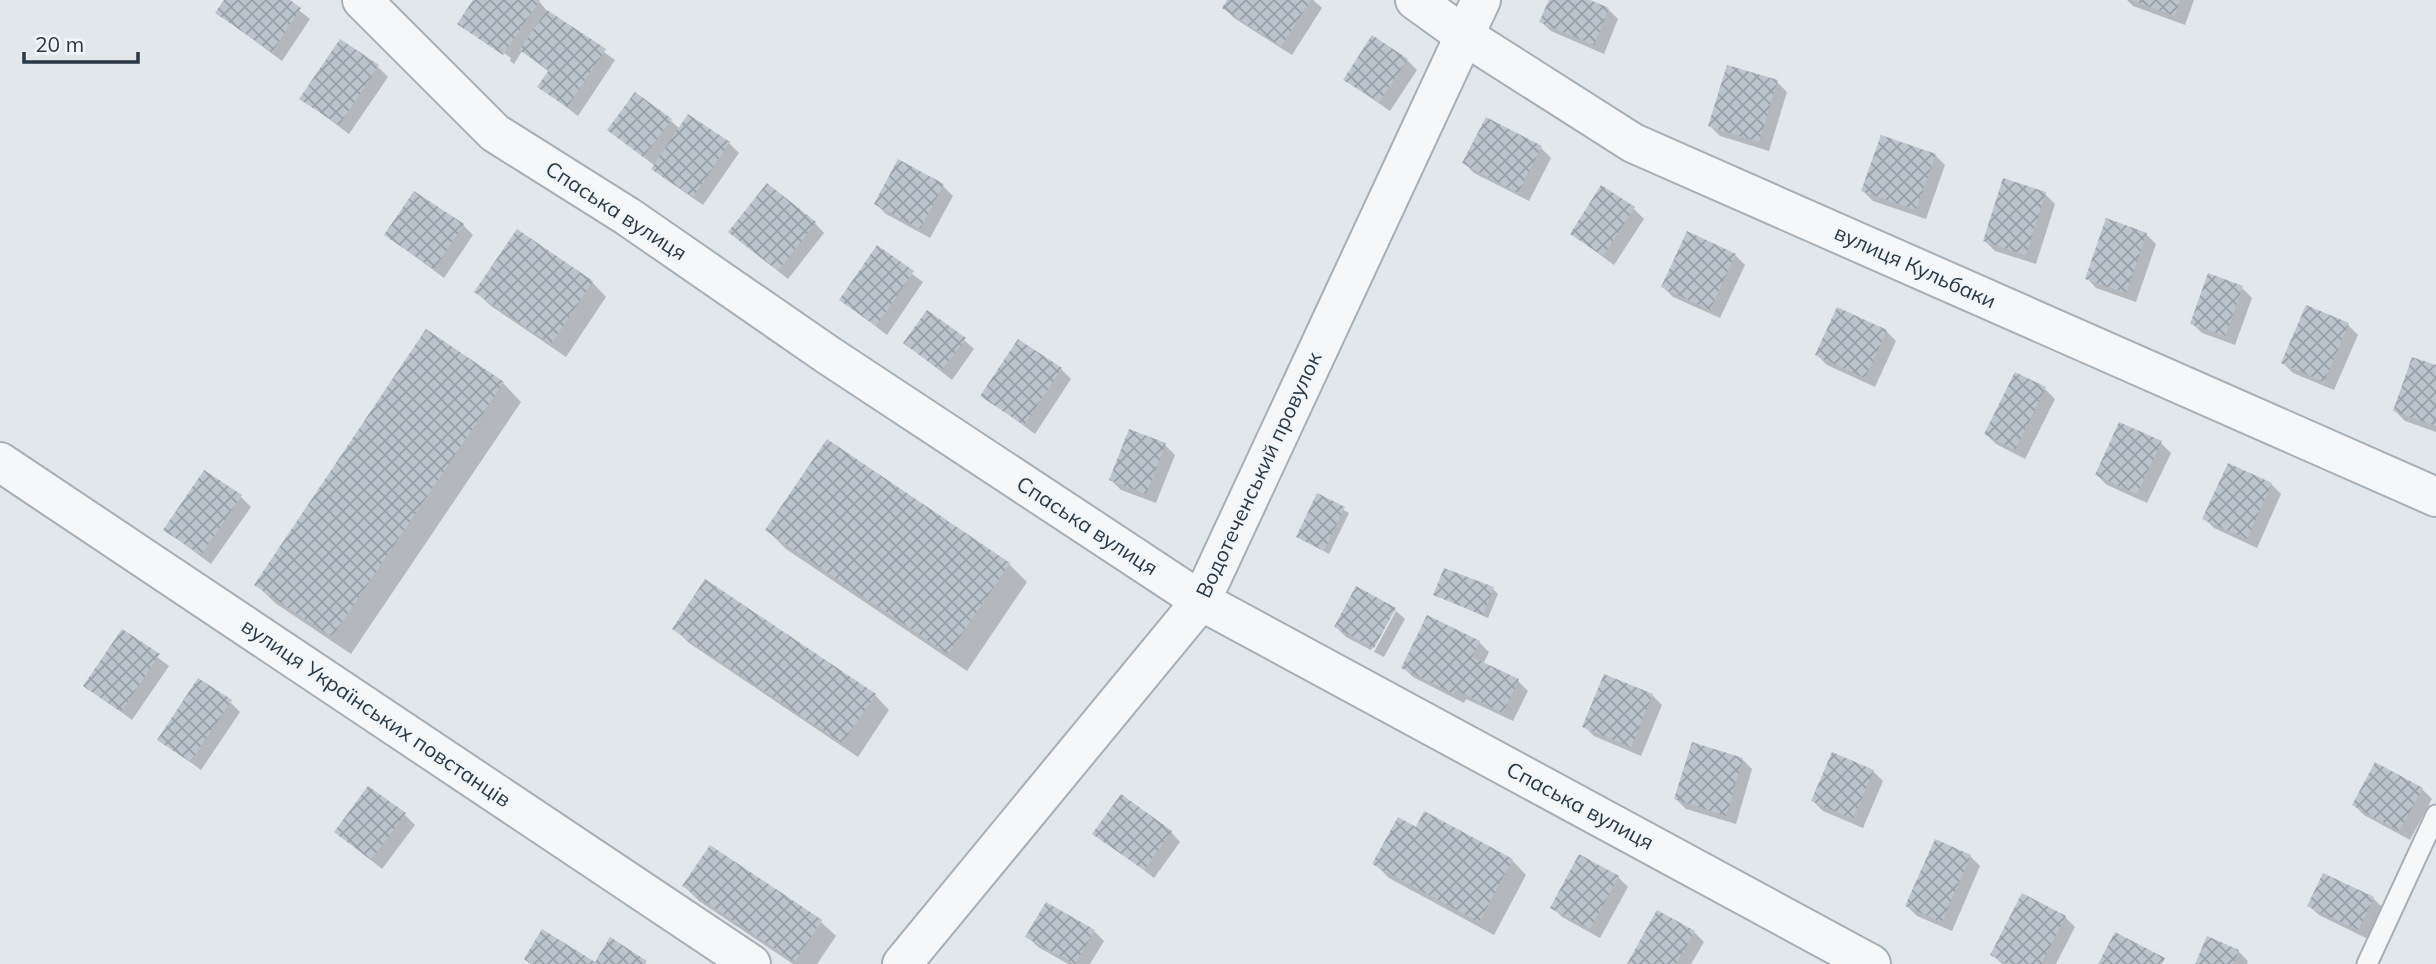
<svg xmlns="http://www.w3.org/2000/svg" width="2436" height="964" font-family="Mulish,sans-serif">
  <defs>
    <pattern id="building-cross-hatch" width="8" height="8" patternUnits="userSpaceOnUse" patternTransform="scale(1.75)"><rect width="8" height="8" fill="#bbc4cc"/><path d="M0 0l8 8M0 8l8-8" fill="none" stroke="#98a0a7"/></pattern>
  </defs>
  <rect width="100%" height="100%" fill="#e2e7eb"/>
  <!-- shadow -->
  <g fill="#0003">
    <path d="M226 0H286L310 19 282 61 217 13Z"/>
    <path d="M476 0H538L548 12 615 60 578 116 540 87 549 72 522 51 514 64 510 61 511 58 460 24Z"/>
    <path d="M1230 0H1313L1322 8 1292 55 1234 18 1224 8Z"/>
    <path d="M1550 0H1586L1608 9 1618 19 1604 54 1551 31 1541 22Z"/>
    <path d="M2127 0H2194L2185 25 2133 6Z"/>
    <path d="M1407 60 1417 70 1390 111 1345 80Z"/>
    <path d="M378 67 388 77 349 134 302 99Z"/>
    <path d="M1777 82 1787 92 1769 151 1720 136 1710 126Z"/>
    <path d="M1487 119 1541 148 1551 158 1529 201 1474 173 1464 163Z"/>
    <path d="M670 120 680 129 729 143 739 153 703 205 664 178 654 168 655 166 609 130Z"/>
    <path d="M1935 155 1945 165 1926 219 1873 201 1863 191Z"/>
    <path d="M943 186 953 196 930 238 886 214 876 204Z"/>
    <path d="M2045 194 2055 204 2036 264 1995 251 1985 241Z"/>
    <path d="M1634 209 1644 219 1614 265 1572 234Z"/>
    <path d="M815 223 824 233 788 279 741 242Z"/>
    <path d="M463 225 473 235 444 278 386 235Z"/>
    <path d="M1688 233 1735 255 1745 265 1720 318 1673 297 1663 287Z"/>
    <path d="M2146 234 2156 244 2136 302 2096 288 2087 278Z"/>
    <path d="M877 248 923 282 887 335 841 300Z"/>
    <path d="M592 282 606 297 566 357 491 306 476 292Z"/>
    <path d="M2242 288 2252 298 2235 345 2202 333 2192 323Z"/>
    <path d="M2348 325 2358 335 2334 390 2293 373 2283 363Z"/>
    <path d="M1886 331 1896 341 1875 387 1827 365 1817 355Z"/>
    <path d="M964 340 974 349 952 380 905 343Z"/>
    <path d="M2436 367V432L2405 421 2395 411Z"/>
    <path d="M1061 369 1071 379 1035 434 983 396Z"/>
    <path d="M503 383 521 402 351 654 275 603 256 584Z"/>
    <path d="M2045 389 2055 399 2025 459 1996 444 1986 434Z"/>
    <path d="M2161 443 2171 453 2147 503 2107 485 2097 475Z"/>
    <path d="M1165 445 1175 455 1156 503 1121 490 1111 480Z"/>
    <path d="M2271 484 2281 494 2257 548 2214 528 2205 519Z"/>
    <path d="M1318 496 1349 513 1329 554 1298 537Z"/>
    <path d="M241 497 251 507 211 564 165 530Z"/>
    <path d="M767 530 1009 564 1027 582 967 671 786 549Z"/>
    <path d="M1356 589 1396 610H1393L1371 650 1346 637 1336 627Z"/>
    <path d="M1493 589 1498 594 1488 618 1435 595Z"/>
    <path d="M1396 611 1405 619 1384 657 1374 652Z"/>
    <path d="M1428 618 1479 642 1489 652 1483 664 1518 681 1528 691 1513 721 1466 699 1464 703 1413 677 1403 667Z"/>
    <path d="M674 628 875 695 889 710 858 757 689 643Z"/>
    <path d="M123 632 169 666 132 720 86 686Z"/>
    <path d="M1652 695 1662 705 1641 756 1594 736 1584 726Z"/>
    <path d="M230 702 240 712 201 770 159 739Z"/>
    <path d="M1742 759 1752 769 1736 824 1686 809 1676 799Z"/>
    <path d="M1873 771 1883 781 1863 828 1823 811 1813 801Z"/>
    <path d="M2422 789 2432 799 2410 840 2364 815 2354 805Z"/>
    <path d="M405 815 415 825 382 869 336 832Z"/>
    <path d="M1416 829 1512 860 1526 875 1494 935 1389 878 1374 863Z"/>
    <path d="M1171 832 1180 842 1154 878 1095 833Z"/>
    <path d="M711 848 821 922 836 936 817 964H793L699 901 684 886Z"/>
    <path d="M1970 856 1980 866 1952 931 1917 916 1907 906Z"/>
    <path d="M1618 877 1628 887 1600 938 1562 917 1552 907Z"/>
    <path d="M2373 898 2383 908 2368 939 2319 915 2309 906Z"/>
    <path d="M2065 917 2075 927 2056 964H2002L1992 954Z"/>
    <path d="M1094 931 1104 941 1090 964H1068L1038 947 1028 937Z"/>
    <path d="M1694 932 1704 942 1691 964H1629Z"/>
    <path d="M2238 951 2248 961 2247 964H2197Z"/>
  </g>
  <!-- building -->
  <g fill="url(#building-cross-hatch)">
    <path d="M224 0H290L301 8 272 52 215 13Z"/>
    <path d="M473 0H540L503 55 457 24Z"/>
    <path d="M1227 0H1311L1281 46 1222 8Z"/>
    <path d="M1549 0H1590L1609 8 1594 45 1539 22Z"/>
    <path d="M2131 0H2180L2175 16Z"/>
    <path d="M547 10 606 49 567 107 537 87 549 70 519 50Z"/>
    <path d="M1372 35 1408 59 1379 102 1343 80Z"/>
    <path d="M340 39 379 65 339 125 299 99Z"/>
    <path d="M1727 65 1778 80 1759 142 1708 126Z"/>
    <path d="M635 92 672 119 643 157 607 130Z"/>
    <path d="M688 114 730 142 693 197 651 169Z"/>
    <path d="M1486 117 1542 146 1518 193 1462 163Z"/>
    <path d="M1881 135 1936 154 1916 210 1861 191Z"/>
    <path d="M898 159 944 184 920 229 874 204Z"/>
    <path d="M2003 178 2046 192 2026 255 1983 241Z"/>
    <path d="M767 183 816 222 778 271 728 232Z"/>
    <path d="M1601 185 1635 207 1603 256 1570 234Z"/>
    <path d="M414 191 464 224 434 269 384 235Z"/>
    <path d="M2106 218 2147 233 2126 293 2085 279Z"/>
    <path d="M517 229 593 281 551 344 474 292Z"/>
    <path d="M1687 231 1736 254 1710 310 1661 287Z"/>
    <path d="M877 245 914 271 876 326 839 300Z"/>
    <path d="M2208 273 2243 286 2225 336 2190 324Z"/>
    <path d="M2306 305 2349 323 2324 382 2281 363Z"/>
    <path d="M1837 307 1887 330 1865 378 1815 355Z"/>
    <path d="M927 310 966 338 941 371 903 343Z"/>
    <path d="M426 329 504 382 332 637 254 585Z"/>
    <path d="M1018 339 1062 368 1024 425 980 396Z"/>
    <path d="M2412 357 2436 365V426L2393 411Z"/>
    <path d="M2015 372 2046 387 2015 450 1984 434Z"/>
    <path d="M2119 422 2162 441 2137 494 2095 475Z"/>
    <path d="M1129 429 1166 443 1146 494 1109 480Z"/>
    <path d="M827 439 1010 563 948 654 765 530Z"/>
    <path d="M2228 463 2272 483 2247 539 2202 519Z"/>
    <path d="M204 470 242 495 201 555 163 530Z"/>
    <path d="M1317 493 1345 507 1324 551 1296 537Z"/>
    <path d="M1444 568 1494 587 1483 615 1433 595Z"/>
    <path d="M705 579 876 694 842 743 672 629Z"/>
    <path d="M1356 586 1396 608 1374 648 1334 627Z"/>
    <path d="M1427 615 1480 641 1472 657 1519 679 1503 713 1456 690 1454 694 1401 668Z"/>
    <path d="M122 629 160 654 121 712 83 686Z"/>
    <path d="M1604 674 1653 694 1631 747 1582 727Z"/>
    <path d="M198 678 232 700 190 762 157 740Z"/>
    <path d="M1692 742 1743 758 1726 816 1674 799Z"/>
    <path d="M1832 752 1874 770 1853 819 1811 801Z"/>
    <path d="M2375 762 2423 788 2399 831 2352 805Z"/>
    <path d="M368 786 406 813 371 860 334 832Z"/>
    <path d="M1121 794 1172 831 1144 870 1092 834Z"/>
    <path d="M1424 811 1513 859 1479 922 1372 864 1398 817 1416 827Z"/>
    <path d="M1935 839 1971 855 1942 922 1905 906Z"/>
    <path d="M710 845 822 920 795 962 682 886Z"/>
    <path d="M1579 854 1619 876 1590 929 1550 908Z"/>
    <path d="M2323 873 2374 897 2358 930 2307 906Z"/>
    <path d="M2022 893 2066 916 2041 964H2008L1990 955Z"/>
    <path d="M1046 902 1095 930 1075 964 1025 937Z"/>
    <path d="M1657 910 1695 931 1676 964H1627Z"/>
    <path d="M542 929 595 962 610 937 647 961 645 964H531L524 959Z"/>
    <path d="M2115 932 2165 958 2162 964H2098Z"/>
    <path d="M2207 936 2239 950 2233 964H2195Z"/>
  </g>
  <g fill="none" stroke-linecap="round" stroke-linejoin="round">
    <!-- service casing -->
    <g stroke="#a6afb6" stroke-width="23">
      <path id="service" d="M2367 964 2436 815"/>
    </g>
    <!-- minor casing -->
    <g stroke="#a6afb6" stroke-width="42">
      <g id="minor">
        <path d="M362 0 495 133 627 216 828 355 1201 601"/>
        <path d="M1415 0 1465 36 1633 143 2436 497"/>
        <path d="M0 462 751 964"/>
      </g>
    </g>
    <!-- tertiary casing -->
    <g stroke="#a6afb6" stroke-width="42">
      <g id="tertiary">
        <path d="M1201 601 1871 964"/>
        <path d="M902 964 1201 601 1481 0"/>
      </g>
    </g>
    <!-- service -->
    <use href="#service" stroke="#f5f7f9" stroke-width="19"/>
    <!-- minor -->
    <use href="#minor" stroke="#f5f7f9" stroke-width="38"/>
    <!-- tertiary -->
    <use href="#tertiary" stroke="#f5f7f9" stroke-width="38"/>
  </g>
  <g text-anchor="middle" stroke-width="5" stroke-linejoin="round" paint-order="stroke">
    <!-- street labels -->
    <g font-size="21" fill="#283845" stroke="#f2f6f8">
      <text transform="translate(616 211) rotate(33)" y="7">Спаська вулиця</text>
      <text transform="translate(1915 267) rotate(24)" y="7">вулиця Кульбаки</text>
      <text transform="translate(1259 475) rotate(-65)" y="7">Водотеченський провулок</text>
      <text transform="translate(1087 526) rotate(33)" y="7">Спаська вулиця</text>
      <text transform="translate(376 713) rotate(34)" y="7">вулиця Українських повстанців</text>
      <text transform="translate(1580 806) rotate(28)" y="7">Спаська вулиця</text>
    </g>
  </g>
  <!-- scale -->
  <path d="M24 52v10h114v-10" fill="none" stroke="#283845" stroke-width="3.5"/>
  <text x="35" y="52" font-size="21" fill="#283845" stroke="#f2f6f8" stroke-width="5" paint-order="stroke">20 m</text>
</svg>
